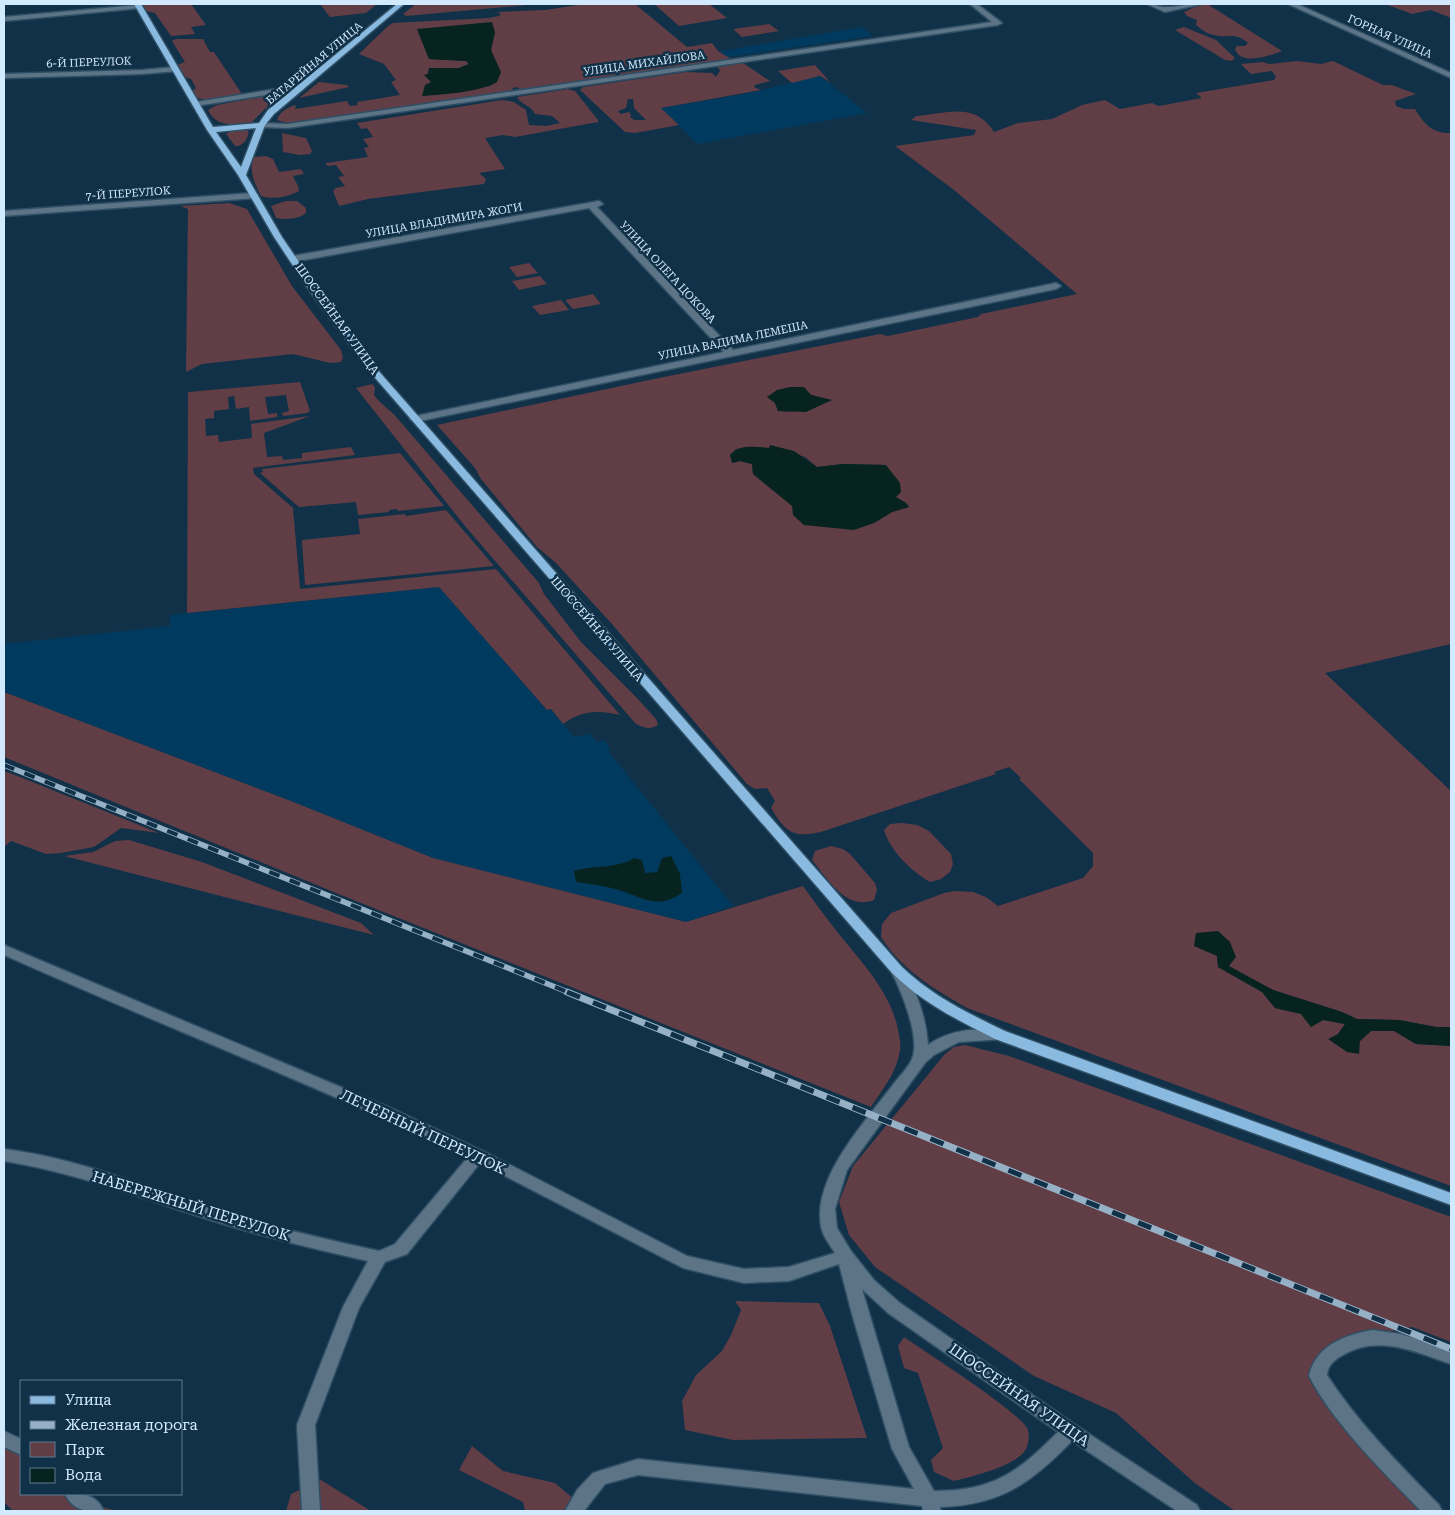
<svg xmlns="http://www.w3.org/2000/svg" width="1455" height="1515" font-family="'Roboto Serif',serif">
  <rect width="100%" height="100%" fill="#103148"/>
  <!-- built -->
  <g fill="#003b5f">
    <path d="M862 27 873 36 721 58V51Z"/>
    <path d="M820 76 867 113 697 144 674 120 660 108 740 95Z"/>
    <path d="M439 587 547 710 551 709 574 737 590 734 597 742 604 740 611 750 608 751 733 906 686 922 433 858 291 801 4 692V644L170 626V615Z"/>
  </g>
  <!-- green -->
  <g fill="#613d46" fill-rule="evenodd">
    <path d="M140 4H191L206 25 191 27 195 34 171 36 155 13 145 11Z"/>
    <path d="M320 4H377L366 13 330 17Z"/>
    <path d="M416 4H539L406 16 403 14Z"/>
    <path d="M585 4H635L687 47 712 43 718 51 731 59 520 90 518 87 513 88 512 91 287 123 277 120C280 111 288 107 296 105L295 109 347 101 350 106 358 105 357 102 400 95 391 82 396 80 384 64 359 54 388 26 393 23 489 18 499 16 501 14 497 12 545 10ZM417 29 495 32 491 50 497 82 490 86 444 94 425 75 428 74 429 68H459L469 64 466 61 429 59Z"/>
    <path d="M654 4H709L727 18 679 26Z"/>
    <path d="M1207 4 1282 51C1269 56 1241 66 1235 49L1237 46H1245L1248 43C1235 31 1227 39 1214 35 1207 34 1201 29 1196 25L1197 20 1187 16 1184 12 1199 5Z"/>
    <path d="M1385 4H1451V18L1431 10 1412 14Z"/>
    <path d="M769 24 779 31 742 37 733 29Z"/>
    <path d="M1184 27 1216 40 1235 58 1232 61 1225 60 1175 30Z"/>
    <path d="M176 39H203L210 52H214L242 94 206 100 197 98 192 91 196 88 191 79 185 77 177 65 185 62 172 41Z"/>
    <path d="M1297 61 1321 64 1333 61 1383 85H1392L1416 94 1395 101 1396 106 1404 109H1415C1424 124 1433 134 1451 133V644L1325 673 1451 791V1027H1436L1399 1020 1357 1019 1342 1012 1273 990 1228 966 1217 957 1218 967 1262 992 1275 1008 1301 1014 1311 1027 1323 1020 1345 1024 1338 1034 1360 1041 1371 1031H1394L1416 1044 1451 1046V1186L967 1008C934 989 902 970 881 937L882 924 891 913 944 893 955 891 973 892 986 897 998 906 1083 878 1093 866V853L1019 779 1021 778 1009 767 994 772 996 774 824 831C794 839 786 833 771 808L775 801 767 788 755 789 747 784 612 624 556 563 537 547 481 479 475 468 437 425 649 380 880 334 888 336 978 317 981 314 1077 294 954 190 895 146 974 135 976 130 911 120 916 116C947 114 974 101 994 132L1018 123 1052 119 1082 105 1105 100 1120 109 1152 103 1159 106 1202 98 1196 93 1274 80 1276 77 1272 71 1251 74 1241 64 1263 62 1269 64ZM806 391 811 395 831 400C810 409 801 413 778 411L775 403 767 396ZM747 447 769 448 805 457 817 467 843 464 886 465 895 497 906 503 909 507 892 512 874 523 793 506 753 474 752 464 740 461 733 463 730 455 736 449Z"/>
    <path d="M743 63 770 81 755 85 754 87 761 90 661 108 679 125 635 133 625 132 580 90 583 87 686 72 712 73 716 77 720 71 718 67ZM628 99H633L634 108 646 120H634L630 117 631 115 629 112 621 114 618 111 626 108Z"/>
    <path d="M815 65 830 82 820 76 792 83 778 71Z"/>
    <path d="M319 82 347 85 349 87 299 98Z"/>
    <path d="M568 89 575 91 598 120V122L515 137 503 135 485 138 505 169 479 173 486 179 484 184 368 199 339 206 333 191 336 188 345 186 338 177 344 176 336 165 327 166 326 163 368 157 364 148 369 147 363 139 373 137 367 128 361 129 357 123 502 100 514 102 526 110 529 125 546 126 560 123 552 116 535 114C531 105 521 105 517 97Z"/>
    <path d="M271 95 276 97 275 99 251 123C234 124 216 128 208 110L217 105Z"/>
    <path d="M243 129H248C250 137 243 147 235 146L226 134 233 130Z"/>
    <path d="M282 133 306 138 312 151 310 154 300 155 283 152Z"/>
    <path d="M266 156 273 159 279 172 301 169 304 174 293 176 298 186 299 191C288 197 273 200 261 196 255 184 248 170 254 157Z"/>
    <path d="M286 201H297L306 208V213C299 219 285 220 276 218L271 206Z"/>
    <path d="M229 203 247 209 292 286 341 350 343 358 341 362 330 363 293 354 202 364 186 372 188 209 180 206Z"/>
    <path d="M529 263 538 273 517 277 509 267Z"/>
    <path d="M540 276 547 284 519 290 512 281Z"/>
    <path d="M593 294 601 304 573 309 565 300Z"/>
    <path d="M561 300 569 310 540 315 532 306Z"/>
    <path d="M300 382 310 411 307 413 283 416 282 413 289 411 286 395 265 397 268 414 277 413V417L250 421 249 407 236 409 234 396 228 397 229 409 214 411V418L205 419 206 436 218 435 219 442 252 438 251 424 310 416 264 433 267 457 282 456 283 460 302 458V453L351 447 355 455 253 468 254 474 293 508 300 589 496 569 620 715C598 710 582 710 563 724L551 709 547 710 439 587 187 613 188 392Z"/>
    <path d="M372 384 375 387 374 395C381 405 391 410 398 419L539 583 544 594 581 642 636 697 656 719 658 725C650 730 642 728 635 723L465 526 356 388Z"/>
    <path d="M400 453 444 506 398 511 397 509 389 510V512L358 515 356 502 299 507 260 473 263 472 262 469Z"/>
    <path d="M446 510 494 566 305 585 302 540 360 534 358 519 405 514 406 516Z"/>
    <path d="M4 692 291 801 433 858 686 922 803 886C813 900 824 915 835 929 860 961 893 993 899 1035 900 1040 901 1045 900 1050 897 1072 883 1089 871 1107L341 895 4 757Z"/>
    <path d="M4 771 15 775 159 833 121 828 94 847 61 853 46 854 11 841 4 847Z"/>
    <path d="M902 823 917 825 929 831 951 854 953 864 950 872 941 879 930 882C912 872 890 851 884 830L890 824Z"/>
    <path d="M129 840 202 862 361 923 374 935 64 856 93 852 115 841Z"/>
    <path d="M831 846 843 849 850 854 875 883 877 890 874 900C846 911 828 879 812 860L815 851Z"/>
    <path d="M965 1045 1009 1056 1451 1217V1342L1412 1327 1382 1333 1358 1336 1326 1348 1315 1360 1311 1379 1424 1511H1235L1196 1484 1116 1413 1034 1376 875 1267 849 1235 839 1202 853 1166 945 1054 954 1047Z"/>
    <path d="M735 1301 819 1303 830 1326 867 1438 733 1440 685 1430 682 1401 696 1375 722 1351 731 1335 741 1310Z"/>
    <path d="M904 1337C924 1351 1023 1414 1028 1430 1030 1437 1028 1447 1024 1452 1014 1466 971 1477 954 1481L934 1472 931 1460 943 1448 918 1373 904 1368 898 1346Z"/>
    <path d="M4 1446 21 1456V1494H63L79 1508 102 1507 117 1511H13L4 1502Z"/>
    <path d="M472 1446 503 1471 555 1483 575 1500 571 1511H525L523 1502 459 1470Z"/>
    <path d="M321 1480 371 1511H286L291 1494Z"/>
  </g>
  <!-- water -->
  <g fill="#072320">
    <path d="M492 22 495 32 491 50 501 72 497 82C476 93 446 94 422 96L425 85 431 82 424 75 428 74 429 68H459L469 64 466 61 429 59 417 29Z"/>
    <path d="M790 387H804L811 395 832 400 806 412 778 411 775 403 767 397 777 390Z"/>
    <path d="M770 445 794 451 817 467 843 464 886 465 900 483 901 492 896 497 906 503 909 507 892 512 874 523 854 530 804 525 793 515 792 506 753 474 752 464 740 461 732 463 730 455C741 444 754 447 769 448Z"/>
    <path d="M671 856 680 874 682 893C656 910 645 898 619 890 605 886 590 884 576 882L574 871C593 865 617 869 634 858L642 860 645 873 657 872 662 858Z"/>
    <path d="M1218 931 1230 942 1236 957 1229 966 1273 990 1342 1012 1357 1019 1399 1020 1436 1027H1451V1046L1416 1044 1394 1031H1371L1360 1041 1359 1054 1347 1052 1328 1039 1338 1034 1345 1024 1323 1020 1311 1027 1301 1014 1275 1008 1262 992 1218 967 1217 956 1194 946 1196 933Z"/>
  </g>
  <g fill="none" stroke-linecap="round" stroke-linejoin="round">
    <!-- minor casing -->
    <g stroke="#2f4f65" stroke-width="3">
      <g id="minor">
        <path d="M970 4H977L1002 23 998 25 288 128 261 127 257 125 261 123 288 124 992 22Z"/>
        <path d="M1147 4C1155 4 1161 8 1168 7 1179 7 1190 3 1202 4L1165 12Z"/>
        <path d="M1288 4H1297L1451 73V78Z"/>
        <path d="M139 5 143 7 141 8 4 21V17Z"/>
        <path d="M175 67 179 69 178 71 142 74 4 78V74L142 70Z"/>
        <path d="M301 85H304V89L196 106 192 104 196 102Z"/>
        <path d="M253 193 257 196 256 198 4 216V211Z"/>
        <path d="M599 201 603 204 597 207 733 350 1056 283 1061 286 1056 289 415 422 410 419 411 417 724 352 589 208 293 262 289 259 293 256Z"/>
        <path d="M4 945 395 1110 483 1151 687 1256 744 1269 789 1267 835 1253C830 1245 822 1235 821 1226 812 1178 865 1122 892 1086 898 1078 908 1068 912 1059 921 1038 901 990 891 971L893 968H903C917 992 926 1017 928 1045 949 1030 974 1028 1000 1030L1005 1031 1007 1035 1005 1039 959 1042 934 1055 925 1063 847 1170 835 1209 837 1228 851 1251 874 1280 900 1303 1077 1426 1197 1505 1200 1511H1177L1072 1441C1031 1483 1001 1505 940 1507L941 1511H923L922 1506 638 1475 605 1484 584 1511H565L577 1490 593 1473 638 1459 914 1489 892 1449 852 1314 839 1264 789 1281 744 1283 683 1268 480 1163 407 1254 385 1262 359 1308 315 1425 320 1511H302L297 1425 343 1307 368 1261C319 1250 269 1238 220 1223 148 1201 79 1173 4 1161V1149C78 1158 149 1188 220 1211 272 1227 325 1239 379 1251L395 1244 468 1157C315 1085 158 1024 4 955ZM862 1289 888 1313 1058 1432C1018 1472 994 1491 934 1491L909 1447Z"/>
        <path d="M1373 1330 1401 1334 1451 1350V1364C1415 1352 1379 1334 1343 1355 1334 1360 1328 1365 1327 1375 1358 1423 1399 1464 1439 1505L1442 1511H1421C1385 1474 1333 1423 1309 1376 1315 1346 1346 1334 1373 1330Z"/>
        <path d="M4 1431 21 1439V1455L4 1447Z"/>
        <path d="M65 1494C82 1493 96 1494 104 1511 87 1512 73 1511 65 1494Z"/>
      </g>
    </g>
    <!-- major casing -->
    <g stroke="#2f4f65" stroke-width="3">
      <path id="major" d="M134 4H141L213 127 259 123 268 110 397 4H404L274 114 265 125 246 175 282 237 316 287 376 368 902 967C934 997 966 1012 1005 1031L1451 1193V1205L995 1039C956 1019 924 1004 892 973L370 372 309 290 274 237 238 175 207 130ZM256 128 241 167 216 132Z"/>
    </g>
    <!-- minor -->
    <use href="#minor" fill="#5d7487" fill-rule="evenodd"/>
    <!-- major -->
    <use href="#major" fill="#8abae0" fill-rule="evenodd"/>
    <!-- rail-far1 casing -->
    <g stroke="#96b1c6" stroke-width="5.5">
      <path id="rail-far1" d="M4 765 570 993"/>
    </g>
    <!-- rail casing -->
    <g stroke="#96b1c6" stroke-width="7">
      <path id="rail" d="M567 992 1451 1349"/>
    </g>
    <!-- rail-far1 -->
    <use href="#rail-far1" stroke="#103148" stroke-width="4" stroke-dasharray="11" stroke-linecap="butt"/>
    <!-- rail -->
    <use href="#rail" stroke="#103148" stroke-width="5" stroke-dasharray="14" stroke-linecap="butt"/>
  </g>
  <g text-anchor="middle" stroke-width="5" stroke-linejoin="round" paint-order="stroke">
    <!-- far-street labels -->
    <g font-size="11" fill="#d2eafe" stroke="#103148">
      <text transform="translate(1390 36) rotate(24)" y="4">ГОРНАЯ УЛИЦА</text>
      <text transform="translate(89 62) rotate(-2)" y="4">6-Й ПЕРЕУЛОК</text>
      <text transform="translate(314 63) rotate(-40)" y="4">БАТАРЕЙНАЯ УЛИЦА</text>
      <text transform="translate(644 63) rotate(-8)" y="4">УЛИЦА МИХАЙЛОВА</text>
      <text transform="translate(128 193) rotate(-4)" y="4">7-Й ПЕРЕУЛОК</text>
      <text transform="translate(444 220) rotate(-10)" y="4">УЛИЦА ВЛАДИМИРА ЖОГИ</text>
      <text transform="translate(668 272) rotate(47)" y="4">УЛИЦА ОЛЕГА ЦОКОВА</text>
      <text transform="translate(733 340) rotate(-12)" y="4">УЛИЦА ВАДИМА ЛЕМЕША</text>
    </g>
    <!-- street labels -->
    <g font-size="12" fill="#d2eafe" stroke="#103148">
      <text transform="translate(337 319) rotate(54)" y="4">ШОССЕЙНАЯ УЛИЦА</text>
      <text transform="translate(597 629) rotate(49)" y="4">ШОССЕЙНАЯ УЛИЦА</text>
    </g>
    <!-- near-street labels -->
    <g font-size="15" fill="#d2eafe" stroke="#103148">
      <text transform="translate(423 1132) rotate(25)" y="5">ЛЕЧЕБНЫЙ ПЕРЕУЛОК</text>
      <text transform="translate(191 1206) rotate(17)" y="5">НАБЕРЕЖНЫЙ ПЕРЕУЛОК</text>
      <text transform="translate(1019 1395) rotate(35)" y="5">ШОССЕЙНАЯ УЛИЦА</text>
    </g>
  </g>
  <!-- border -->
  <rect width="1455" height="1515" fill="none" stroke="#d2eafe" stroke-width="10"/>
  <!-- legend -->
  <rect x="20" y="1380" width="162" height="115" fill="#103148" stroke="#5e7b91"/>
  <rect x="30" y="1396" width="25" height="8" fill="#8abae0" stroke="#5e7b91"/>
  <text x="65" y="1405" font-size="15" fill="#d2eafe">Улица</text>
  <rect x="30" y="1421" width="25" height="8" fill="#96b1c6" stroke="#5e7b91"/>
  <text x="65" y="1430" font-size="15" fill="#d2eafe">Железная дорога</text>
  <rect x="30" y="1442" width="25" height="15" fill="#613d46" stroke="#5e7b91"/>
  <text x="65" y="1455" font-size="15" fill="#d2eafe">Парк</text>
  <rect x="30" y="1468" width="25" height="15" fill="#072320" stroke="#5e7b91"/>
  <text x="65" y="1480" font-size="15" fill="#d2eafe">Вода</text>
</svg>
